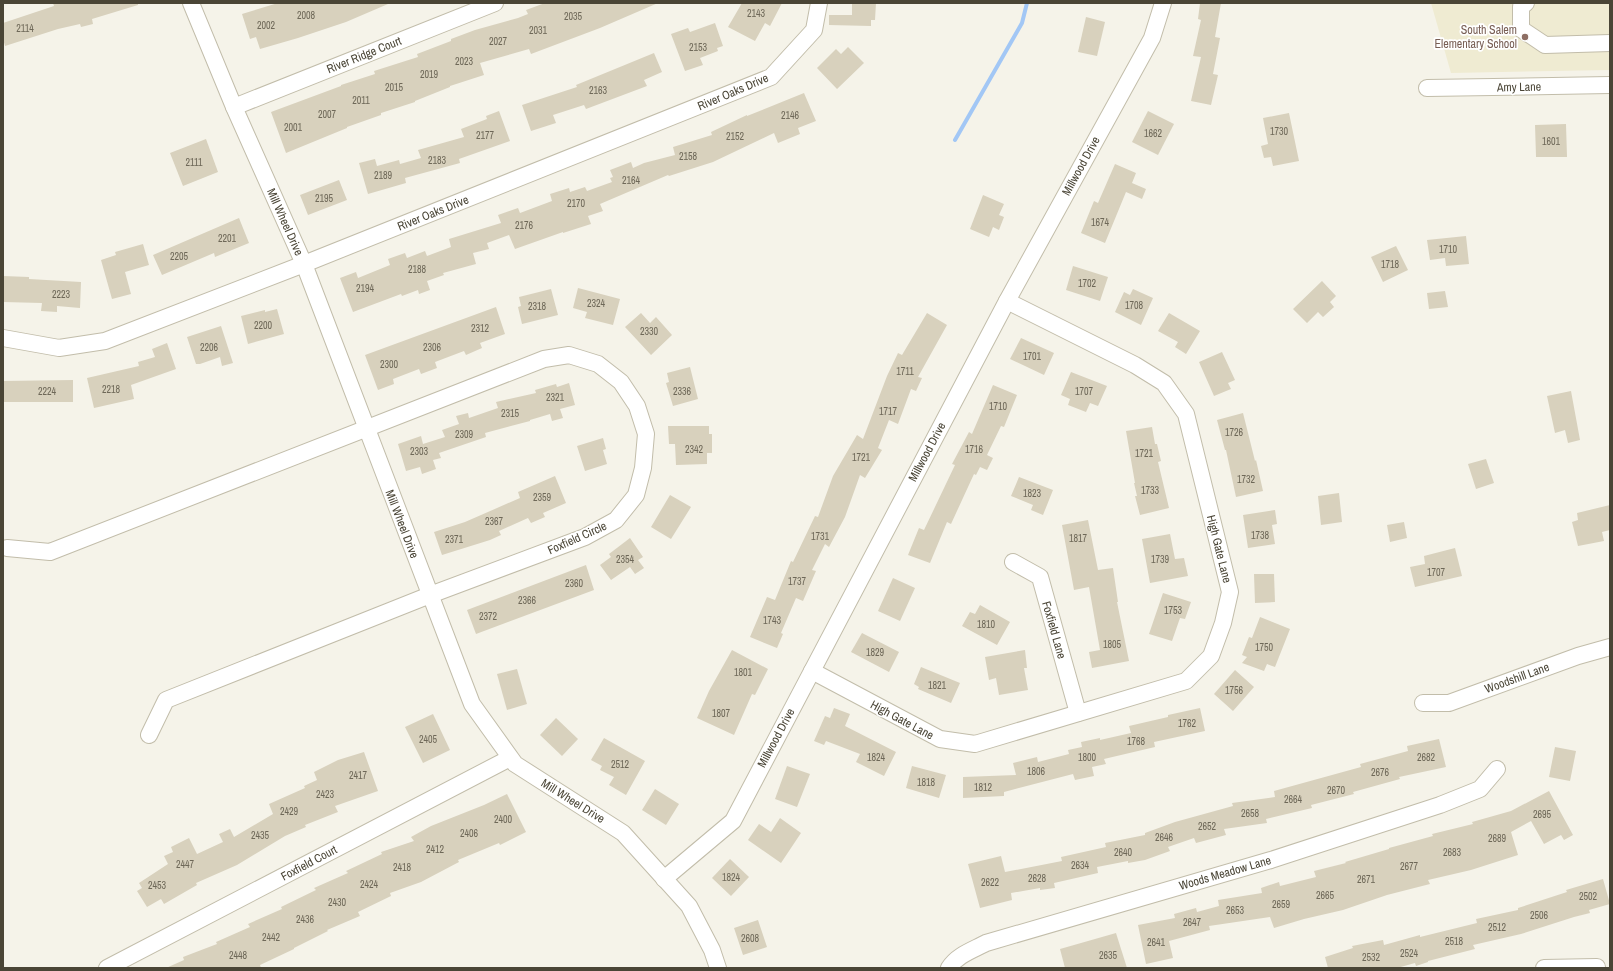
<svg xmlns="http://www.w3.org/2000/svg" width="1613" height="971" font-family="'Archivo Narrow',sans-serif">
  <rect width="100%" height="100%" fill="#f5f3e9"/>
  <!-- education -->
  <path fill="#efebd2" d="M1431 3H1610V70L1451 73Z"/>
  <g fill="none" stroke-linecap="round" stroke-linejoin="round">
    <!-- stream -->
    <path stroke="#a2c7f5" stroke-width="4" d="M955 140 1022 23 1027 3"/>
  </g>
  <!-- building -->
  <g fill="#d8d1bd">
    <path d="M53 3H138V5L92 19 93 24 81 27 80 24 58 29 5 46 3 39V23L54 6Z"/>
    <path d="M278 3H388V4L346 22 298 38 260 49 256 37 250 39 242 14Z"/>
    <path d="M545 3H658L600 28 531 54 529 49 480 63 484 75 450 86V87L415 101V102L381 113V115L347 127V128L286 153 271 112 341 86V85L375 74 374 71 418 57 417 54 451 41V39L475 30 518 18 528 14 526 10Z"/>
    <path d="M742 3H782L770 26 765 23 755 41 728 27Z"/>
    <path d="M852 3H876L875 20H871V26L829 25V15H852Z"/>
    <path d="M1200 3H1221L1215 37 1220 38 1213 74 1218 75 1211 105 1191 101 1201 57 1193 56 1201 20 1198 19Z"/>
    <path d="M1086 17 1105 22 1097 56 1078 52Z"/>
    <path d="M715 23 723 46 717 48 718 51 700 58 703 65 685 71 671 34 688 28 690 32Z"/>
    <path d="M848 47 864 63 837 89 817 68 836 49 841 54Z"/>
    <path d="M654 53 662 72 644 80 647 86 586 109 584 105 553 115 556 123 531 131 522 105 577 87 576 85Z"/>
    <path d="M804 93 816 121 798 128 800 134 778 143 774 133 713 162 669 176 668 175 600 204 603 211 588 216 591 224 563 233V232L515 249 509 235 487 243 489 249 473 253 476 264 443 273 444 275 427 281 430 290 419 294 418 290 402 296 401 294 353 312 340 278 356 272 358 278 390 265 388 259 405 253 407 258 425 251 427 256 451 247 449 239 501 223 498 215 518 208 520 213 552 201 550 194 569 188 570 192 585 187 587 191 612 182 610 178 613 177 610 170 631 162 633 168 644 163 675 155 673 147 712 135 711 132 747 115V116Z"/>
    <path d="M499 111 510 141 459 159 460 163 405 178 406 183 368 194 359 163 375 159 377 166 399 160 400 164 421 158 418 150 464 137 461 129 487 119 486 116Z"/>
    <path d="M1148 111 1174 124 1158 155 1132 142Z"/>
    <path d="M1289 113 1299 161 1273 166 1271 157 1264 158 1261 146 1268 144 1263 118Z"/>
    <path d="M1566 124 1567 157H1536L1535 125Z"/>
    <path d="M206 139 218 172 183 186 170 153Z"/>
    <path d="M1115 164 1136 173 1132 183 1146 189 1142 199 1126 192 1105 243 1081 233 1094 201 1098 203Z"/>
    <path d="M339 180 347 200 308 215 300 195Z"/>
    <path d="M983 195 1004 204 999 215 1004 217 999 230 993 227 989 237 970 229Z"/>
    <path d="M239 218 249 243 215 257 214 253 162 275 153 255Z"/>
    <path d="M1466 236 1469 264 1446 266 1445 258 1430 260 1427 240Z"/>
    <path d="M143 244 149 265 125 272 131 294 112 299 101 260 116 255 115 252Z"/>
    <path d="M1396 246 1408 270 1383 282 1371 257Z"/>
    <path d="M1073 266 1108 277 1100 301 1066 290Z"/>
    <path d="M3 276 29 277V279L81 282 80 308 57 306V312L41 311 42 303 3 302Z"/>
    <path d="M1322 281 1336 296 1330 302 1334 307 1323 317 1318 312 1307 323 1293 309Z"/>
    <path d="M578 288 620 299 613 325 585 318 587 312 573 308Z"/>
    <path d="M551 289 558 315 522 324 518 307 521 306 519 297Z"/>
    <path d="M1133 289 1153 298 1141 325 1115 312 1124 292 1130 295Z"/>
    <path d="M1445 291 1448 307 1429 309 1427 293Z"/>
    <path d="M496 307 505 334 480 343 482 348 466 355 464 351 435 362 437 368 421 374 419 369 393 379 394 384 378 390 365 355Z"/>
    <path d="M277 309 284 334 248 344 241 316 265 310V312Z"/>
    <path d="M641 313 650 323 656 317 672 335 651 355 625 327Z"/>
    <path d="M927 313 947 325 918 377 922 378 916 391 911 389 898 424 889 420 878 448 882 450 865 478 860 475 845 517 829 547 825 544 812 570 816 571 803 601 796 598 781 633 783 634 777 648 750 637 767 597 775 600 791 561 793 562 815 516 818 517 833 476 857 435 863 439 887 376 898 353 902 355Z"/>
    <path d="M1169 313 1200 331 1186 354 1175 347 1178 342 1158 331Z"/>
    <path d="M221 326 233 363 222 366 220 357 200 364H196L187 337Z"/>
    <path d="M1021 338 1054 353 1044 375 1010 359Z"/>
    <path d="M167 343 176 369 131 385 134 399 94 408 87 378 139 366 138 362 155 357 152 349Z"/>
    <path d="M1222 352 1235 380 1228 383 1231 389 1214 396 1199 362Z"/>
    <path d="M690 367 698 399 673 406 666 383 669 382 667 373Z"/>
    <path d="M1071 372 1107 386 1098 406 1090 403 1086 412 1068 405 1070 399 1061 395Z"/>
    <path d="M73 380V402H3V381Z"/>
    <path d="M569 383 575 405 560 409 563 418 552 421 550 414 530 420V421L485 433 486 437 439 453 441 458 433 460 436 469 422 474 420 467 406 471 398 444 421 436 423 444 445 437 442 430 459 424 456 416 468 413 469 418 498 408 496 402 536 393 535 390 556 384 557 387Z"/>
    <path d="M993 385 1017 395 1004 427 1001 426 987 455 993 458 987 470 980 467 976 475 974 474 951 524 947 522 930 563 908 555 919 528 924 530 955 465 952 464 969 432 972 434Z"/>
    <path d="M1571 391 1580 440 1568 443 1565 430 1555 433 1547 396Z"/>
    <path d="M1243 413 1255 461 1256 460 1263 491 1236 497 1226 450H1225L1217 420Z"/>
    <path d="M668 426H709V434H712V453H707V464L676 465 675 444H669Z"/>
    <path d="M1152 427 1155 444H1157L1161 461 1158 462 1169 508 1140 515 1135 496H1137L1134 483H1135L1126 431Z"/>
    <path d="M603 438 606 449 603 450 607 464 585 471 577 446Z"/>
    <path d="M1486 459 1494 483 1476 489 1468 464Z"/>
    <path d="M555 476 566 503 543 513 545 517 531 523 528 518 499 531 501 535 490 540 442 555 434 532 465 522 520 498 518 492Z"/>
    <path d="M1019 477 1053 490 1043 515 1031 510 1033 505 1011 496Z"/>
    <path d="M1339 493 1342 522 1321 525 1318 496Z"/>
    <path d="M670 495 691 507 671 539 651 527Z"/>
    <path d="M1610 505V530L1602 532 1604 541 1578 546 1572 522 1578 520 1577 513Z"/>
    <path d="M1275 510 1277 524 1272 525 1275 544 1248 548 1243 515Z"/>
    <path d="M1088 520 1098 570 1113 568 1118 602H1117L1129 661 1092 668 1089 652 1100 650 1089 587 1074 590 1062 525Z"/>
    <path d="M1404 522 1407 538 1390 542 1387 525Z"/>
    <path d="M1170 534 1175 559 1184 558 1188 576 1150 583 1142 539Z"/>
    <path d="M630 538 643 557 638 560 644 568 635 574 630 567 611 580 600 565 611 557 609 554Z"/>
    <path d="M1455 548 1462 576 1415 587 1410 567 1425 564 1424 556Z"/>
    <path d="M586 565 594 590 476 634 467 610Z"/>
    <path d="M1254 574H1274L1275 602 1255 603Z"/>
    <path d="M893 578 915 588 900 621 878 611Z"/>
    <path d="M1163 593 1191 602 1185 619 1180 618 1172 641 1149 634Z"/>
    <path d="M980 605 1010 622 997 645 962 626 970 612 975 614Z"/>
    <path d="M1260 617 1290 629 1275 667 1267 664 1264 671 1242 663 1247 657 1242 655 1249 637 1252 638Z"/>
    <path d="M862 633 899 652 889 672 851 652Z"/>
    <path d="M732 650 768 669 755 695 752 694 734 735 697 718 709 691Z"/>
    <path d="M1025 650 1027 668H1024L1028 690 999 695 996 678 989 680 985 657Z"/>
    <path d="M921 667 960 683 951 703 918 689 919 687 914 684Z"/>
    <path d="M517 669 527 704 507 710 497 674Z"/>
    <path d="M1235 670 1254 687 1233 711 1214 694Z"/>
    <path d="M834 708 850 714 845 726 896 752 884 776 856 762 860 754 826 741 824 745 814 741 825 716 830 718Z"/>
    <path d="M1200 708 1205 731 1154 742 1155 747 1104 759 1106 764 1092 767 1094 776 1075 780 1073 774 1004 792V796L963 798V777L1016 775 1013 763 1037 757 1038 762 1069 754 1068 750 1082 747 1081 742 1100 738V740L1131 733 1129 726 1168 717V715Z"/>
    <path d="M433 714 450 750 423 763 405 727Z"/>
    <path d="M556 718 578 739 562 756 540 735Z"/>
    <path d="M604 738 645 761 626 795 609 785 614 777 600 770 602 766 591 760Z"/>
    <path d="M1439 739 1446 767 1399 777 1400 779 1353 792 1354 794 1311 805 1312 808 1266 819 1267 823 1224 829 1226 835 1196 843 1194 838 1168 847 1170 851 1145 860 1128 863V861L1097 867 1098 873 1054 883 1055 888 1040 890V888L1011 893 1012 900 980 908 968 864 1001 856 1005 872 1062 861 1061 857 1106 847 1105 843 1145 835V833L1175 822 1233 806 1232 803 1275 797 1274 791 1361 767 1360 764 1408 751 1407 746Z"/>
    <path d="M1555 747 1576 751 1570 781 1549 777Z"/>
    <path d="M364 752 378 791 335 806 338 812 305 825 306 827 285 836 237 865 196 883 197 885 164 904 161 899 147 907 137 891 142 888 139 883 168 864 164 856 173 852 171 847 189 838 197 854 223 842 219 834 230 829 234 837 273 814 269 804 305 788 304 786 317 780 314 772 338 760Z"/>
    <path d="M787 766 810 774 797 807 775 799Z"/>
    <path d="M912 766 946 775 939 798 906 788Z"/>
    <path d="M655 789 679 804 666 825 642 810Z"/>
    <path d="M1549 791 1573 835 1564 840 1561 835 1544 844 1531 821 1511 832 1518 855 1471 870 1428 880 1430 884 1387 895 1343 910 1304 919 1274 928 1270 917 1209 926 1210 930 1169 941 1173 958 1146 964 1138 925 1175 918 1174 914 1196 908 1197 912 1219 906 1218 900 1262 893 1261 888 1279 882 1280 886 1316 877 1314 871 1346 863 1345 862 1389 849V848L1433 836 1432 834 1473 824 1472 822 1511 811Z"/>
    <path d="M507 794 526 832 500 845 499 843 458 860 459 862 421 882 390 893 391 896 358 912 360 916 327 930 328 931 294 948V949L260 965 261 968H166L184 960 183 957 217 944 216 942 250 927 248 924 282 909 281 907 316 890 314 888 348 873 346 871 382 854 381 852 414 841 411 837 431 826 484 805Z"/>
    <path d="M780 818 801 833 781 863 748 840 759 824 771 832Z"/>
    <path d="M730 859 749 877 731 896 712 878Z"/>
    <path d="M1603 879 1610 904 1589 910 1590 913 1574 917 1521 934 1473 945 1475 949 1428 961V962L1416 966 1415 963 1397 968H1328L1325 957 1353 948 1352 946 1383 940 1384 945 1420 935V937L1477 923 1476 919 1518 910V908L1567 892 1566 890Z"/>
    <path d="M758 920 767 947 743 955 734 928Z"/>
    <path d="M1116 933 1127 968H1065L1060 949Z"/>
  </g>
  <g fill="none" stroke-linecap="round" stroke-linejoin="round">
    <!-- minor casing -->
    <g stroke="#c2bdaa" stroke-width="18">
      <g id="minor">
        <path d="M191 3 234 107 304 264 472 704 515 764 623 833 689 906 712 950 718 968"/>
        <path d="M1526 3 1521 7V29L1545 45 1610 43"/>
        <path d="M1427 88 1610 85"/>
        <path d="M234 107 495 3"/>
        <path d="M3 338 59 348 105 341 304 264 771 77 814 30 819 3"/>
        <path d="M7 548 50 552 544 359 569 355 598 364 621 382 637 406 646 434 643 468 636 495 616 520 585 537 430 595 166 700 149 735"/>
        <path d="M1013 562 1040 577 1078 713"/>
        <path d="M812 671 940 739 975 744 1186 681 1211 656 1223 623 1230 592 1186 414 1164 383 1135 365 1007 301"/>
        <path d="M1423 703H1449L1578 656 1610 647"/>
        <path d="M664 879 733 821 1007 301 1152 38 1163 3"/>
        <path d="M107 968 510 758"/>
        <path d="M949 968C957 955 973 950 986 943L1271 860 1440 805 1480 789 1497 769"/>
        <path d="M1544 968 1597 967"/>
      </g>
    </g>
    <!-- minor -->
    <use href="#minor" stroke="#fff" stroke-width="16"/>
  </g>
  <!-- markers -->
  <circle fill="#8d6e63" stroke="#fff" stroke-width="1.5" cx="1525" cy="37" r="4"/>
  <g text-anchor="middle" stroke-width="3.5" stroke-linejoin="round" paint-order="stroke">
    <!-- number labels -->
    <g font-size="10" fill="#6e6858">
      <text x="756" y="17">2143</text>
      <text x="306" y="19">2008</text>
      <text x="573" y="20">2035</text>
      <text x="266" y="29">2002</text>
      <text x="25" y="32">2114</text>
      <text x="538" y="34">2031</text>
      <text x="498" y="45">2027</text>
      <text x="698" y="51">2153</text>
      <text x="464" y="65">2023</text>
      <text x="429" y="78">2019</text>
      <text x="394" y="91">2015</text>
      <text x="598" y="94">2163</text>
      <text x="361" y="104">2011</text>
      <text x="327" y="118">2007</text>
      <text x="790" y="119">2146</text>
      <text x="293" y="131">2001</text>
      <text x="1279" y="135">1730</text>
      <text x="1153" y="137">1662</text>
      <text x="485" y="139">2177</text>
      <text x="735" y="140">2152</text>
      <text x="1551" y="145">1601</text>
      <text x="688" y="160">2158</text>
      <text x="437" y="164">2183</text>
      <text x="194" y="166">2111</text>
      <text x="383" y="179">2189</text>
      <text x="631" y="184">2164</text>
      <text x="324" y="202">2195</text>
      <text x="576" y="207">2170</text>
      <text x="1100" y="226">1674</text>
      <text x="524" y="229">2176</text>
      <text x="227" y="242">2201</text>
      <text x="1448" y="253">1710</text>
      <text x="179" y="260">2205</text>
      <text x="1390" y="268">1718</text>
      <text x="417" y="273">2188</text>
      <text x="1087" y="287">1702</text>
      <text x="365" y="292">2194</text>
      <text x="61" y="298">2223</text>
      <text x="596" y="307">2324</text>
      <text x="1134" y="309">1708</text>
      <text x="537" y="310">2318</text>
      <text x="263" y="329">2200</text>
      <text x="480" y="332">2312</text>
      <text x="649" y="335">2330</text>
      <text x="209" y="351">2206</text>
      <text x="432" y="351">2306</text>
      <text x="1032" y="360">1701</text>
      <text x="389" y="368">2300</text>
      <text x="905" y="375">1711</text>
      <text x="111" y="393">2218</text>
      <text x="47" y="395">2224</text>
      <text x="682" y="395">2336</text>
      <text x="1084" y="395">1707</text>
      <text x="555" y="401">2321</text>
      <text x="998" y="410">1710</text>
      <text x="888" y="415">1717</text>
      <text x="510" y="417">2315</text>
      <text x="1234" y="436">1726</text>
      <text x="464" y="438">2309</text>
      <text x="694" y="453">2342</text>
      <text x="974" y="453">1716</text>
      <text x="419" y="455">2303</text>
      <text x="1144" y="457">1721</text>
      <text x="861" y="461">1721</text>
      <text x="1246" y="483">1732</text>
      <text x="1150" y="494">1733</text>
      <text x="1032" y="497">1823</text>
      <text x="542" y="501">2359</text>
      <text x="494" y="525">2367</text>
      <text x="1260" y="539">1738</text>
      <text x="820" y="540">1731</text>
      <text x="1078" y="542">1817</text>
      <text x="454" y="543">2371</text>
      <text x="625" y="563">2354</text>
      <text x="1160" y="563">1739</text>
      <text x="1436" y="576">1707</text>
      <text x="797" y="585">1737</text>
      <text x="574" y="587">2360</text>
      <text x="527" y="604">2366</text>
      <text x="1173" y="614">1753</text>
      <text x="488" y="620">2372</text>
      <text x="772" y="624">1743</text>
      <text x="986" y="628">1810</text>
      <text x="1112" y="648">1805</text>
      <text x="1264" y="651">1750</text>
      <text x="875" y="656">1829</text>
      <text x="743" y="676">1801</text>
      <text x="937" y="689">1821</text>
      <text x="1234" y="694">1756</text>
      <text x="721" y="717">1807</text>
      <text x="1187" y="727">1762</text>
      <text x="428" y="743">2405</text>
      <text x="1136" y="745">1768</text>
      <text x="876" y="761">1824</text>
      <text x="1087" y="761">1800</text>
      <text x="1426" y="761">2682</text>
      <text x="620" y="768">2512</text>
      <text x="1036" y="775">1806</text>
      <text x="1380" y="776">2676</text>
      <text x="358" y="779">2417</text>
      <text x="926" y="786">1818</text>
      <text x="983" y="791">1812</text>
      <text x="1336" y="794">2670</text>
      <text x="325" y="798">2423</text>
      <text x="1293" y="803">2664</text>
      <text x="289" y="815">2429</text>
      <text x="1250" y="817">2658</text>
      <text x="1542" y="818">2695</text>
      <text x="503" y="823">2400</text>
      <text x="1207" y="830">2652</text>
      <text x="469" y="837">2406</text>
      <text x="260" y="839">2435</text>
      <text x="1164" y="841">2646</text>
      <text x="1497" y="842">2689</text>
      <text x="435" y="853">2412</text>
      <text x="1123" y="856">2640</text>
      <text x="1452" y="856">2683</text>
      <text x="185" y="868">2447</text>
      <text x="1080" y="869">2634</text>
      <text x="1409" y="870">2677</text>
      <text x="402" y="871">2418</text>
      <text x="731" y="881">1824</text>
      <text x="1037" y="882">2628</text>
      <text x="1366" y="883">2671</text>
      <text x="990" y="886">2622</text>
      <text x="369" y="888">2424</text>
      <text x="157" y="889">2453</text>
      <text x="1325" y="899">2665</text>
      <text x="1588" y="900">2502</text>
      <text x="337" y="906">2430</text>
      <text x="1281" y="908">2659</text>
      <text x="1235" y="914">2653</text>
      <text x="1539" y="919">2506</text>
      <text x="305" y="923">2436</text>
      <text x="1192" y="926">2647</text>
      <text x="1497" y="931">2512</text>
      <text x="271" y="941">2442</text>
      <text x="750" y="942">2608</text>
      <text x="1454" y="945">2518</text>
      <text x="1156" y="946">2641</text>
      <text x="1409" y="957">2524</text>
      <text x="238" y="959">2448</text>
      <text x="1108" y="959">2635</text>
      <text x="1371" y="961">2532</text>
    </g>
    <!-- education labels -->
    <g font-size="12" fill="#785e54" stroke="#fff" text-anchor="end">
      <text x="1517" y="34">South Salem<tspan x="1517" dy="14">Elementary School</tspan></text>
    </g>
    <!-- street labels -->
    <g font-size="12" fill="#4a4536" stroke="#fff">
      <text transform="translate(364 55) rotate(-22)" y="4">River Ridge Court</text>
      <text transform="translate(1519 87) rotate(-1)" y="4">Amy Lane</text>
      <text transform="translate(733 92) rotate(-23)" y="4">River Oaks Drive</text>
      <text transform="translate(1081 166) rotate(-61)" y="4">Millwood Drive</text>
      <text transform="translate(433 213) rotate(-22)" y="4">River Oaks Drive</text>
      <text transform="translate(285 222) rotate(66)" y="4">Mill Wheel Drive</text>
      <text transform="translate(927 452) rotate(-62)" y="4">Millwood Drive</text>
      <text transform="translate(402 524) rotate(69)" y="4">Mill Wheel Drive</text>
      <text transform="translate(577 538) rotate(-24)" y="4">Foxfield Circle</text>
      <text transform="translate(1219 549) rotate(76)" y="4">High Gate Lane</text>
      <text transform="translate(1054 630) rotate(74)" y="4">Foxfield Lane</text>
      <text transform="translate(1517 678) rotate(-20)" y="4">Woodshill Lane</text>
      <text transform="translate(902 720) rotate(28)" y="4">High Gate Lane</text>
      <text transform="translate(776 738) rotate(-62)" y="4">Millwood Drive</text>
      <text transform="translate(573 801) rotate(32)" y="4">Mill Wheel Drive</text>
      <text transform="translate(309 863) rotate(-28)" y="4">Foxfield Court</text>
      <text transform="translate(1225 873) rotate(-16)" y="4">Woods Meadow Lane</text>
    </g>
  </g>
  <!-- border -->
  <rect width="1613" height="971" fill="none" stroke="#4a4536" stroke-width="8"/>
</svg>
